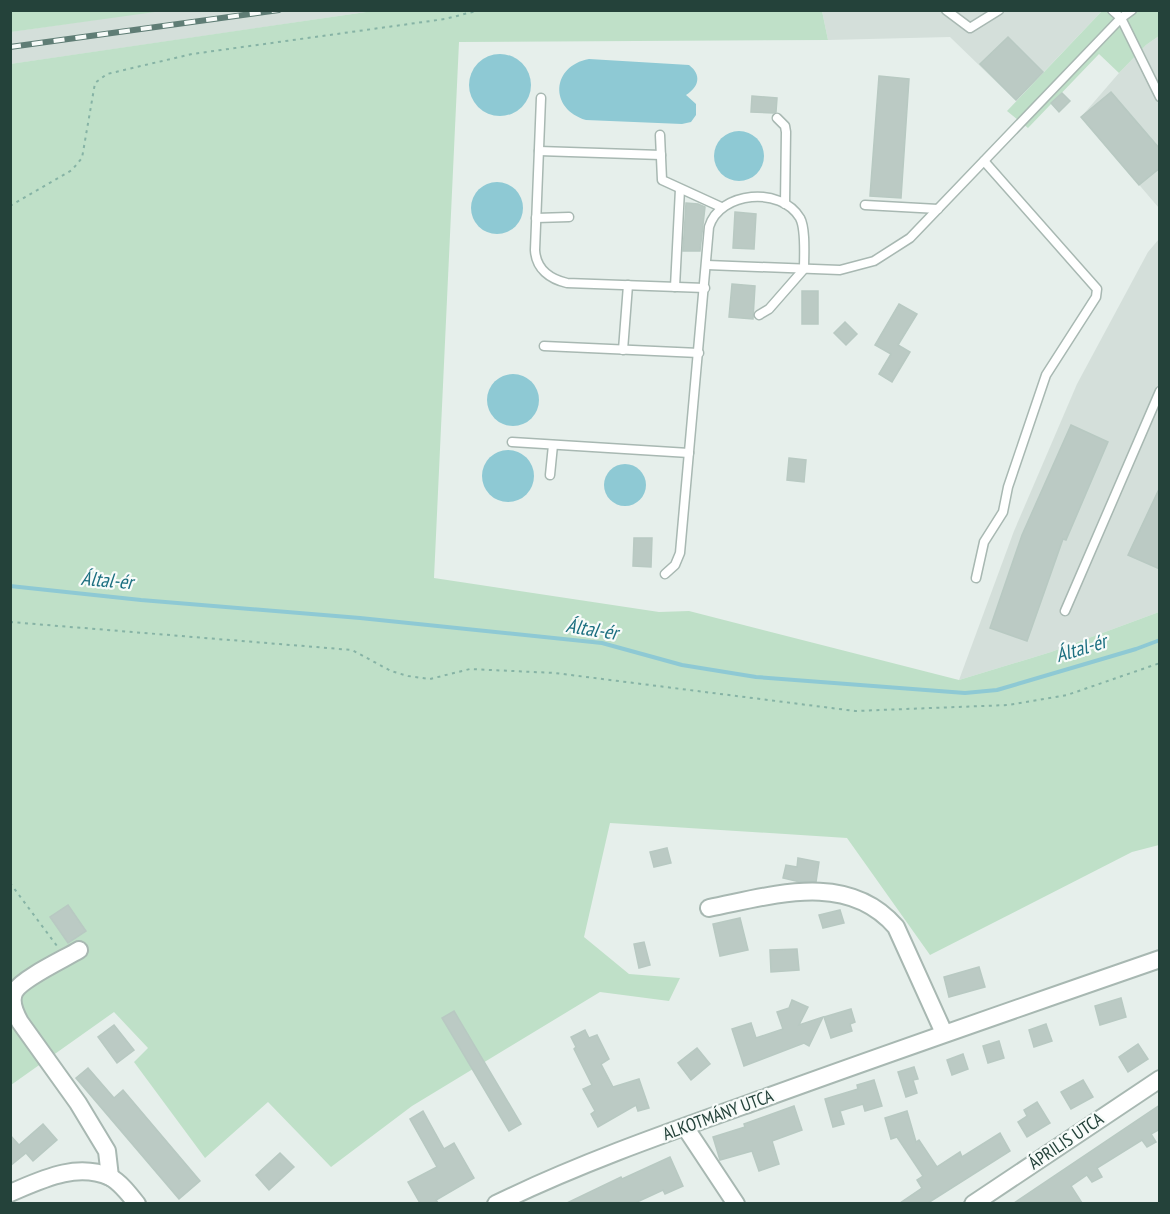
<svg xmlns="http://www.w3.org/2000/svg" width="1170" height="1214" font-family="'PT Sans Narrow',sans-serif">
  <rect width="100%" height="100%" fill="#e6efeb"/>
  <!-- built -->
  <g fill="#d4dfda">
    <path d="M162 10 373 11 11 64 10 32Z"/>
    <path d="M822 11H1102L1016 101 950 37 828 40Z"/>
    <path d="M1159 36V208L1081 117 1119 73 1146 45Z"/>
    <path d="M1159 239V612L1051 652 959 680 1014 531 1077 384 1148 252Z"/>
  </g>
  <!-- green -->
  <g fill="#bfe0c8">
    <path d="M11 10H162V11L11 32Z"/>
    <path d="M373 11H822L828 40 459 42 434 578 659 612 689 611 959 680 1051 652 1159 612V845L1132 852 930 955 847 838 610 823 584 937 629 974 680 978 669 1001 600 992 412 1106 331 1167 268 1102 205 1158 134 1062 148 1048 114 1012 11 1085 10 64Z"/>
    <path d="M1102 11H1159V36L1146 45 1119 73 1099 54 1028 128 1007 111Z"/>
  </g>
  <!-- water -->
  <g fill="#8ec9d4">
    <circle cx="500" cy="85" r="31"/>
    <path d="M589 59 689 65C702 75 699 87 686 95L696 104V115L691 122 682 124 586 120C549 109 551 66 589 59Z"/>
    <circle cx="739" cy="156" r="25"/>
    <circle cx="497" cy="208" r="26"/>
    <circle cx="513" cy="400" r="26"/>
    <circle cx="508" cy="476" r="26"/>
    <circle cx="625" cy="485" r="21"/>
  </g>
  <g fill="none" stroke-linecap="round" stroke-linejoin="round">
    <!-- stream -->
    <path stroke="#8ec9d4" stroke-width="4" d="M10 586 141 600 360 618 602 643 682 665 756 677 965 693 997 690 1136 649 1160 640"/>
  </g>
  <!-- building -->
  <g fill="#bbcac4" stroke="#b8c9c2" stroke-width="1.5">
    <path d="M1008 37 1043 72 1016 100 980 64Z"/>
    <path d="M879 76 909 79 901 198 870 196Z"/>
    <path d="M1111 92 1160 149V168L1139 185 1081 117Z"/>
    <path d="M1062 93 1070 101 1059 112 1051 103Z"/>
    <path d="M752 96 777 98 776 112 773 113 751 112Z"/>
    <path d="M686 203 698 204 705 207 700 251H683Z"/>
    <path d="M735 212 756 214 754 249 733 248Z"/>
    <path d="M732 284 755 286 753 319 729 317Z"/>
    <rect x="802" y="291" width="16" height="33"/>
    <path d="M899 304 917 314 898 345 910 352 892 382 879 374 891 354 875 345Z"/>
    <path d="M845 322 857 334 846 345 834 333Z"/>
    <path d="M1071 425 1108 442 1066 540 1063 539 1027 641 990 628 1022 535Z"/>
    <path d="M789 458 806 460 804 482 787 480Z"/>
    <path d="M1160 487V569L1128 555Z"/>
    <path d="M634 538H652L651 567 633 566Z"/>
    <path d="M667 848 671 863 654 867 650 852Z"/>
    <path d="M798 858 819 862 816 882H800L783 878 786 865 797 867Z"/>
    <path d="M68 905 86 931 68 943 50 917Z"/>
    <path d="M840 910 844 923 823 928 819 915Z"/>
    <path d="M740 918 748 950 720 956 713 924Z"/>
    <path d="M644 942 650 965 639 968 634 944Z"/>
    <path d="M797 949 799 970 771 972 770 950Z"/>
    <path d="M979 967 985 987 949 997 944 977Z"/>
    <path d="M1121 998 1126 1017 1100 1025 1095 1006Z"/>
    <path d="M792 1000 808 1007 799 1025 823 1017 809 1046 804 1043 744 1066 732 1029 751 1023 756 1038 783 1029 777 1012 789 1008Z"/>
    <path d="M851 1009 855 1022 850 1024 852 1031 831 1038 824 1017Z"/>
    <path d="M454 1011 521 1124 509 1131 442 1018Z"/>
    <path d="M1046 1024 1052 1041 1034 1047 1029 1030Z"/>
    <path d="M114 1025 134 1050 117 1063 98 1037Z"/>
    <path d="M585 1030 589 1038 597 1035 609 1059 601 1064 613 1087 639 1079 649 1108 638 1111 636 1105 598 1127 591 1114 595 1111 583 1089 592 1085 574 1049 576 1047 571 1037Z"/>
    <path d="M999 1041 1004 1058 988 1063 983 1046Z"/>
    <path d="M1138 1044 1148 1059 1128 1072 1119 1057Z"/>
    <path d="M697 1048 710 1064 691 1080 678 1063Z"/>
    <path d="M963 1054 968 1069 952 1075 947 1060Z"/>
    <path d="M914 1067 918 1079 913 1080 917 1093 906 1097 898 1072Z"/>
    <path d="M88 1068 114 1098 123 1090 200 1181 179 1199 76 1078Z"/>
    <path d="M874 1080 882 1106 865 1111 863 1104 840 1111 844 1124 833 1127 825 1099 858 1089 857 1085Z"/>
    <path d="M1083 1080 1093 1097 1071 1109 1061 1092Z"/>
    <path d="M1037 1102 1050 1123 1027 1137 1018 1122 1027 1116 1024 1110Z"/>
    <path d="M1160 1105V1129L1151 1134 1156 1142 1147 1147 1142 1140 1097 1168 1102 1177 1092 1182 1087 1175 1071 1186 1082 1203H1014Z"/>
    <path d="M794 1106 802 1130 772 1141 779 1164 759 1171 752 1151 720 1160 713 1137 745 1127 744 1124Z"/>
    <path d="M423 1111 444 1149 454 1143 474 1178 436 1200 438 1203H420L408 1182 437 1167 410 1119Z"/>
    <path d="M907 1111 916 1142 919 1140 937 1167 960 1152 962 1157 1000 1133 1010 1151 928 1203H900L922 1188 917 1180 923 1176 897 1137 891 1139 885 1118Z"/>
    <path d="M43 1124 57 1140 33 1161 26 1153 10 1166V1135L19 1145Z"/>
    <path d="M280 1153 294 1167 269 1190 256 1175Z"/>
    <path d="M670 1157 683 1186 665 1194 663 1190 635 1203H567L621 1177 622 1179Z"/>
  </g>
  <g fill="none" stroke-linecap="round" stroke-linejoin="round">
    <!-- service casing -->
    <g stroke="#a8b8b2" stroke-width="11">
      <g id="service">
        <path d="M946 10 970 28 999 10"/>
        <path d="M1112 10 1121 18 1160 97"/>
        <path d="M541 98 535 250C536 269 550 279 567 283L705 288"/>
        <path d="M777 118 785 126 786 132 785 204"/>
        <path d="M660 135 662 180 721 207"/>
        <path d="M539 151 661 155"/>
        <path d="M865 205 938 209"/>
        <path d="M536 218 569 217"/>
        <path d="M707 265 840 270 874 261 910 238 1121 18 1132 10"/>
        <path d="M675 287 680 189"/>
        <path d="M544 346 699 353"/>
        <path d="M623 350 628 285"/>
        <path d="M512 442 689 453"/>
        <path d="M550 475 553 445"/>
        <path d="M665 574 675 565 680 553 709 227C720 191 781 186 800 218 806 229 804 256 804 269L769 309 759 315"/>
        <path d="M976 578 984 542 1003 512 1008 487 1046 375 1096 297 1097 289 984 161"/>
        <path d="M1065 611 1160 391"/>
      </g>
    </g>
    <!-- minor casing -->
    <g stroke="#a8b8b2" stroke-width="20">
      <g id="minor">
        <path d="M709 908C771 896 847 870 896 927L944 1033"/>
        <path d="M79 950C64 959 23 978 15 991 9 1001 15 1013 20 1022L78 1103 107 1151 110 1177"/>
        <path d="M685 1127 736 1204"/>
        <path d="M10 1193C41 1180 76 1162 110 1177 120 1182 130 1195 137 1204"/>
        <path d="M496 1204C582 1162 672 1131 762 1099 894 1051 1027 1005 1160 959"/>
        <path d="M973 1204 1160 1079"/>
      </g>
    </g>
    <!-- path -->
    <g stroke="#86b3a5" stroke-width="2" stroke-dasharray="3 4.5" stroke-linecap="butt">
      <path d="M10 206 72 170 82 158 95 83 107 74 192 54 445 19 480 10"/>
      <path d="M10 622 352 650 391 671 408 676 430 679 470 669 555 673 855 711 1008 705 1067 695 1160 663"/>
      <path d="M10 883 57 946"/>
    </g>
    <!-- service -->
    <use href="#service" stroke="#fff" stroke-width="8"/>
    <!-- minor -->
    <use href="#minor" stroke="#fff" stroke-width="16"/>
    <!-- rail casing -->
    <g stroke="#5f7d75" stroke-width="6">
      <path id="rail" d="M10 47 279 10"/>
    </g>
    <!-- rail -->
    <use href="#rail" stroke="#f7fbf9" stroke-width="4" stroke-dasharray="11" stroke-linecap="butt"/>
  </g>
  <g text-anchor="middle" stroke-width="4.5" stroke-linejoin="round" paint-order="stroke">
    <!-- street labels -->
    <g font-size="18" fill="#24423a" stroke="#f7fbf9">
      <text transform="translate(718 1115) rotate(-20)" y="6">ALKOTMÁNY UTCA</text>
      <text transform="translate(1066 1141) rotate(-34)" y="6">ÁPRILIS UTCA</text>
    </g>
    <!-- water labels -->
    <g font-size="20" font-style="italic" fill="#1c6f80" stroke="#f7fbf9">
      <text transform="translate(107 580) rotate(5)" y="7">Által-ér</text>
      <text transform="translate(592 629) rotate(9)" y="7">Által-ér</text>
      <text transform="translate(1081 648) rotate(-17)" y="7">Által-ér</text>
    </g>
  </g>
  <!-- border -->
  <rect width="1170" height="1214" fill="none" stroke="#24423a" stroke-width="24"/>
</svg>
